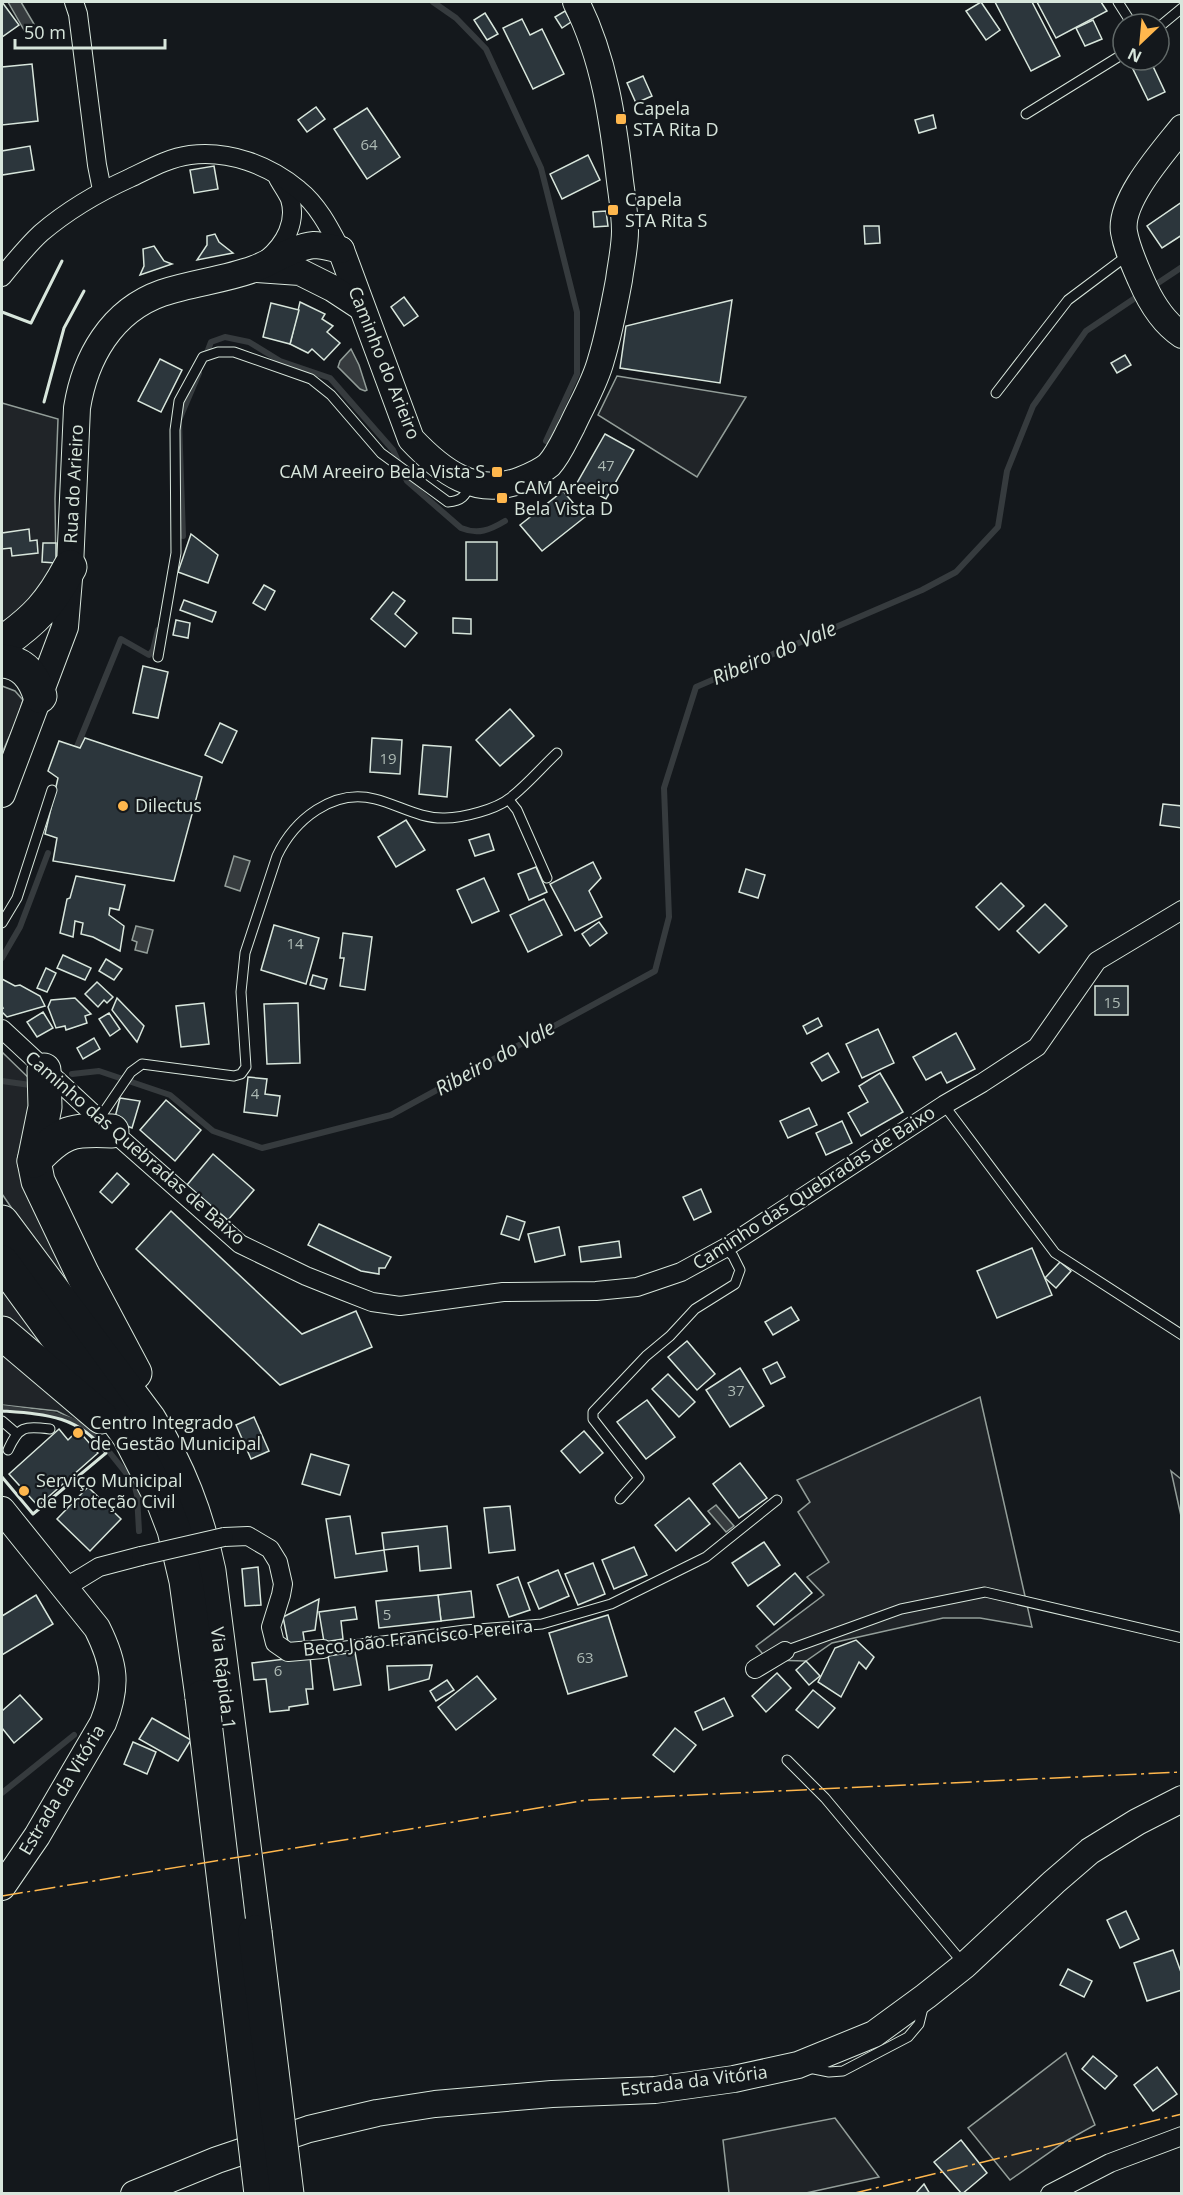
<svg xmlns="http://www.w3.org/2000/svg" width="1183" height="2195" font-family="'Open Sans',sans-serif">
  <rect width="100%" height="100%" fill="#14181c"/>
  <!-- green -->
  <g fill="#202428" stroke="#939e99" stroke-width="1.5">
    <path d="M617 376 746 397 697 477 598 415Z"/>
    <path d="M2 403 58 419 55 499 56 572 35 600 2 626Z"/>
    <path d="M2 686 15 691 23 700 18 717 2 753Z"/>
    <path d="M2 1052 36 1085 33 1117 105 1345 2 1194Z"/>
    <path d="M2 1284 61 1362 2 1325Z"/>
    <path d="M2 1352 94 1430 57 1411 2 1405Z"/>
    <path d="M980 1397 1032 1627 980 1618H943L832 1643 806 1661 768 1660 756 1646 824 1595 807 1577 829 1562 798 1512 810 1502 797 1480Z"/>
    <path d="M1171 1471 1181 1479V1516Z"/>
    <path d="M1066 2053 1095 2125 1066 2141 1010 2180 968 2128Z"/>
    <path d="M835 2118 879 2177 806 2193H729L723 2140Z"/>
  </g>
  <!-- water -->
  <g fill="#363b3e" stroke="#939e99" stroke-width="1.5">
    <path d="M8 2H21L34 24 24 30Z"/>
    <path d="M351 349 359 365 367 390 365 391 360 389 338 367 340 361Z"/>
    <path d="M234 856 250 861 240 891 225 886Z"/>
    <path d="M136 926 153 930 147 953 135 950 137 942 132 940Z"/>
    <path d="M716 1505 734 1526 726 1532 708 1511Z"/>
  </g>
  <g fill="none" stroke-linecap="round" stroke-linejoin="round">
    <!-- stream -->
    <g stroke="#363b3e" stroke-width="6">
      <path d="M433 2 456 18 486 49 541 168 577 312V374L546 441"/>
      <path d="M1152 287 1182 267"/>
      <path d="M205 358 211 342 225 337 249 342 280 361 330 378 393 450 407 481 461 528C478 535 490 530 505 521"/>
      <path d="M183 536 179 420 199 373"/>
      <path d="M74 754 121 639 149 655 153 650 158 630"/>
      <path d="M2 958 20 927 48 853"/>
      <path d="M72 1074 99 1071 170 1095 213 1131 262 1148 391 1115 655 971 669 917 664 788 696 687 922 590 956 572 998 527 1007 471 1033 406 1086 331 1141 294"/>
      <path d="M2 1081 30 1085"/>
      <path d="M2 1408 54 1415 73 1421 98 1438 134 1483 137 1495 139 1531"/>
      <path d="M2 1793 74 1735"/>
    </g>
  </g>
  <!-- building -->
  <g fill="#2c363c" stroke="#d8e6dc" stroke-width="1.5">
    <path d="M2 2 19 25 2 37Z"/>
    <path d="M981 2 1000 30 986 40 966 11Z"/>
    <path d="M995 2H1032L1060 56 1031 71Z"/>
    <path d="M1037 2H1101L1107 11 1056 38Z"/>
    <path d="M565 11 571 22 562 28 555 17Z"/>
    <path d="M485 13 498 34 487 40 474 20Z"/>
    <path d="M522 19 530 35 542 29 564 74 533 89 503 28Z"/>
    <path d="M1093 20 1102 39 1085 46 1076 28Z"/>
    <path d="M1136 60H1150L1165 92 1148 100 1130 63Z"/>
    <path d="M32 64 38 121 2 125V67Z"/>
    <path d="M643 76 652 96 636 103 627 83Z"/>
    <path d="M316 107 325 119 307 132 298 120Z"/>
    <path d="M367 108 400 157 367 179 334 129Z"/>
    <path d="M933 115 936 128 919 133 915 120Z"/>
    <path d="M30 146 34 170 2 175V151Z"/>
    <path d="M588 155 600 180 562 199 550 174Z"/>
    <path d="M214 166 218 189 194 193 190 170Z"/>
    <path d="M1182 202V235L1162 248 1147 226Z"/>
    <path d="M606 211 608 226 594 227 593 212Z"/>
    <path d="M864 226H879L880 243 865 244Z"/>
    <path d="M215 234 219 242 233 253 197 260 207 245V236Z"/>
    <path d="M154 246 164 261 172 264 140 275 144 266 143 249Z"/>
    <path d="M404 297 418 316 404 326 391 307Z"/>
    <path d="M732 300 720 383 620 368 626 326Z"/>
    <path d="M300 302 325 314 322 319 333 326 327 332 340 343 324 360 312 349 308 353 290 344Z"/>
    <path d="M271 303 299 310 290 344 263 337Z"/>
    <path d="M1125 355 1131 365 1117 373 1111 363Z"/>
    <path d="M160 359 182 370 161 412 138 401Z"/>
    <path d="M605 434 634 450 606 499 577 483Z"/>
    <path d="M563 491 585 517 542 551 520 525Z"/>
    <path d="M29 529 30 541 37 540 38 553 12 556 11 548 2 549V533Z"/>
    <path d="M191 534 218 555 208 583 178 572Z"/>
    <rect x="466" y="542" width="31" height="38"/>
    <path d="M43 543H56V563L42 562Z"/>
    <path d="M264 585 275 591 265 610 253 603Z"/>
    <path d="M393 592 405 601 395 614 417 633 405 647 371 619Z"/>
    <path d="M184 600 216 612 212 622 180 610Z"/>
    <path d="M453 618 471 619V634L453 633Z"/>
    <path d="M176 620 190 623 188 638 173 635Z"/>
    <path d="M143 666 168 672 158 718 133 713Z"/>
    <path d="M510 709 534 736 500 766 476 740Z"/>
    <path d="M220 723 237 731 222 763 205 755Z"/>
    <path d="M85 738 202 777 174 881 53 861 57 838 45 834 58 778 48 771 59 741 80 748Z"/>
    <path d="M372 738 402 740 400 774 370 772Z"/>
    <path d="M423 745 451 747 447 797 419 794Z"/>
    <path d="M1163 804 1182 806V828L1160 825Z"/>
    <path d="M406 820 425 850 396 867 378 837Z"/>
    <path d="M489 834 494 850 475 856 469 840Z"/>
    <path d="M593 862 601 878 589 891 602 917 575 931 550 884Z"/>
    <path d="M536 867 547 892 529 900 518 874Z"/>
    <path d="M746 869 765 875 758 898 739 892Z"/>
    <path d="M76 876 125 885 119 910 110 908 109 915 124 926 120 951 93 937 81 934 83 923 75 921 73 937 60 933 67 899 70 898Z"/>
    <path d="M484 878 499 911 472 923 457 890Z"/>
    <path d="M1001 883 1024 906 999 930 976 907Z"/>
    <path d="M544 899 562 935 528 952 510 915Z"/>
    <path d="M1045 904 1067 926 1039 953 1017 931Z"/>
    <path d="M599 922 607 933 590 946 582 934Z"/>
    <path d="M274 925 319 938 306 984 261 970Z"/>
    <path d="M343 933 372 937 365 990 340 986 344 958H340Z"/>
    <path d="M63 955 91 968 85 980 57 968Z"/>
    <path d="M106 959 122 969 114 980 99 971Z"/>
    <path d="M46 968 56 973 47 992 37 988Z"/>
    <path d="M313 975 327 979 324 989 310 985Z"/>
    <path d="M2 979 15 986 20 985 40 996 45 1006 7 1017 2 1012V1008H3L2 1006Z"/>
    <path d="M97 982 113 997 107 1003 104 1000 98 1007 85 994Z"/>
    <rect x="1095" y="986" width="33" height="29"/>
    <path d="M75 998 91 1014 85 1016 87 1023 66 1030 65 1026 56 1028 48 1007 51 1000Z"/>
    <path d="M117 998 144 1026 137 1042 112 1010Z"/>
    <path d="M204 1003 209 1044 181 1047 176 1006Z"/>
    <path d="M298 1003 300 1063 267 1064 264 1004Z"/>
    <path d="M43 1012 53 1028 37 1037 27 1022Z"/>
    <path d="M109 1013 120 1029 110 1036 99 1019Z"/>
    <path d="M818 1018 822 1026 807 1034 803 1026Z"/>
    <path d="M878 1029 894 1063 862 1078 846 1044Z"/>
    <path d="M956 1033 975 1069 947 1083 941 1072 926 1080 913 1057Z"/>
    <path d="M94 1038 100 1049 83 1059 77 1048Z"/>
    <path d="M828 1053 839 1072 822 1081 811 1063Z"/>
    <path d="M880 1073 903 1112 861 1136 848 1113 868 1102 859 1086Z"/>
    <path d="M248 1077 267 1079 265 1094 280 1096 277 1116 244 1112Z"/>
    <path d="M120 1098 140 1101 132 1128 114 1121Z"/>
    <path d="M166 1100 201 1130 175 1161 140 1130Z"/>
    <path d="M809 1108 817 1125 788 1138 780 1121Z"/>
    <path d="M842 1121 852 1143 826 1155 816 1133Z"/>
    <path d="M213 1154 254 1190 228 1220 187 1185Z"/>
    <path d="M117 1173 129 1184 112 1203 100 1192Z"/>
    <path d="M701 1189 711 1212 694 1220 683 1197Z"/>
    <path d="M171 1211 302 1334 356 1311 372 1347 280 1385 136 1249Z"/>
    <path d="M507 1216 525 1222 519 1240 501 1234Z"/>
    <path d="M319 1224 391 1257 385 1268H379V1274L361 1271 308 1245Z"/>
    <path d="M559 1227 565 1255 535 1262 528 1234Z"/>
    <path d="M619 1241 621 1257 581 1262 579 1247Z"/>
    <path d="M1032 1248 1052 1295 997 1318 977 1271Z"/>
    <path d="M1060 1262 1071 1271 1056 1288 1045 1278Z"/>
    <path d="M791 1307 799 1320 773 1335 765 1322Z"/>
    <path d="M687 1341 715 1374 697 1390 668 1357Z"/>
    <path d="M777 1362 785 1377 771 1384 763 1369Z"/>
    <path d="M740 1368 764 1406 730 1427 706 1390Z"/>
    <path d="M668 1374 695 1402 679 1417 652 1389Z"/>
    <path d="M647 1400 675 1437 646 1459 617 1422Z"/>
    <path d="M254 1417 269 1451 251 1459 236 1425Z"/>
    <path d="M59 1429 68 1440 78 1430 98 1453 38 1506 9 1474Z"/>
    <path d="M584 1431 603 1453 580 1473 561 1451Z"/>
    <path d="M311 1454 349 1465 340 1495 302 1484Z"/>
    <path d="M740 1463 767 1498 739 1518 713 1484Z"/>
    <path d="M88 1487 121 1519 90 1551 57 1519Z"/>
    <path d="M689 1498 710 1524 676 1551 655 1525Z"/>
    <path d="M510 1506 515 1550 489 1553 484 1508Z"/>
    <path d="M350 1516 356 1554 384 1550 387 1571 335 1578 326 1519Z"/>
    <path d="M447 1526 451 1568 420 1571 418 1546 384 1550 382 1533Z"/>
    <path d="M764 1542 780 1565 748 1586 732 1563Z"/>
    <path d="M634 1547 647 1575 614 1589 602 1560Z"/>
    <path d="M593 1563 605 1594 578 1605 565 1574Z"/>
    <path d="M258 1567 261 1605 245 1606 242 1569Z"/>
    <path d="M558 1570 569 1596 539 1609 528 1583Z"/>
    <path d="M795 1573 812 1593 774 1625 757 1606Z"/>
    <path d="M518 1577 530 1610 509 1617 497 1585Z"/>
    <path d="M471 1591 474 1617 441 1621 438 1595Z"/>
    <path d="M36 1595 53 1624 2 1655V1616Z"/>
    <path d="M438 1595 441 1621 379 1628 376 1601Z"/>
    <path d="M319 1599 315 1630 303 1632 305 1645 289 1647 283 1617Z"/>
    <path d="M355 1607 357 1619 341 1621 343 1639 324 1642 319 1612Z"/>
    <path d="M608 1615 627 1676 568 1694 549 1633Z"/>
    <path d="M856 1640 874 1657 866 1669 859 1662 841 1697 818 1682 835 1648Z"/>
    <path d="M355 1652 361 1685 334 1690 328 1656Z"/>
    <path d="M310 1656 313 1689H306L308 1704 289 1707V1710L270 1712 266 1679 254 1680 252 1663Z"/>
    <path d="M806 1661 820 1676 809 1685 796 1670Z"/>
    <path d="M432 1665 429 1679 389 1690 387 1666Z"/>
    <path d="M777 1673 791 1688 766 1712 752 1696Z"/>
    <path d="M477 1676 496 1699 456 1730 438 1707Z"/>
    <path d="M447 1680 454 1690 436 1701 430 1691Z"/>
    <path d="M813 1690 835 1708 818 1728 796 1710Z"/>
    <path d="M20 1695 42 1719 14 1743 2 1728V1711Z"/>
    <path d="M724 1698 733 1716 703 1730 695 1712Z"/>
    <path d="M152 1718 191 1740 178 1761 139 1739Z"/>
    <path d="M675 1728 696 1745 674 1772 653 1755Z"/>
    <path d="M133 1742 156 1752 147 1774 124 1764Z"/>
    <path d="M1126 1911 1139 1939 1120 1948 1107 1920Z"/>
    <path d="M1173 1950 1182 1975V1990L1147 2001 1134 1963Z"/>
    <path d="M1068 1969 1092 1981 1084 1997 1060 1985Z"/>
    <path d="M1093 2056 1117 2076 1105 2089 1082 2069Z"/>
    <path d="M1157 2067 1177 2094 1153 2111 1134 2085Z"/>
    <path d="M961 2140 987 2173 962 2194 934 2162Z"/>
    <path d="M924 2184 930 2194H915Z"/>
  </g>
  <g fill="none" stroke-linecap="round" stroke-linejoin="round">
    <!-- lane casing -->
    <g stroke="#d8e6dc" stroke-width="11">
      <g id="lane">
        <path d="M1118 2 1132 24"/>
        <path d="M1159 27 1182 8"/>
        <path d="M1026 114 1123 54"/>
        <path d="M996 393 1068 300 1128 255"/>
        <path d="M158 657 176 553 175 430 179 401 203 357 218 352H234L311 379 331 395 381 453 448 502C462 501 465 496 471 484"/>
        <path d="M509 800 517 810 547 878"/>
        <path d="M2 923 17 898 52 790"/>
        <path d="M944 1105 1055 1253 1182 1335"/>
        <path d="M99 1119 131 1072 142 1064 234 1076 241 1074 246 1067 241 992 245 953 277 856C294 820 333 788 375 799 399 805 420 819 445 818 463 818 497 809 510 798 527 785 541 768 557 753"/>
        <path d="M2 1421 16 1433"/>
        <path d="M8 1450C19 1426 24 1426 50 1429"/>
        <path d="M620 1499 639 1478 593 1419V1412L646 1356 670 1336 695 1309 735 1284 740 1270 733 1256 725 1248"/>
        <path d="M323 1649 465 1630 542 1624 611 1604 706 1557 777 1500"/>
        <path d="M785 1651 901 1609 985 1592 1182 1638"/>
        <path d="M787 1760 825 1798 963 1963"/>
        <path d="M809 2068 829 2072 843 2071 908 2037 919 2024 924 2004"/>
      </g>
    </g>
    <!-- street casing -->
    <g stroke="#d8e6dc" stroke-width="20">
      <g id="street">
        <path d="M74 2 78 14 97 165 102 190"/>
        <path d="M267 259C285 244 297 222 290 199 287 192 281 184 278 178"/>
        <path d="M2 277C14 262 27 246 41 233 68 210 99 192 130 178 149 169 168 158 190 155 229 150 269 165 299 190 318 205 330 229 341 250"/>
        <path d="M2 1029 112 1131 240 1244 306 1276 341 1290 372 1302 400 1306 503 1292 596 1291 637 1287 681 1272 725 1248 944 1105 982 1083 1037 1047 1097 961 1182 910"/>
        <path d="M224 1537 248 1536 270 1549 278 1562 283 1584 281 1595 271 1627 275 1643 288 1652 323 1649"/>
        <path d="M63 1589 99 1567 141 1556"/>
        <path d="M755 1669 785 1651"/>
        <path d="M1050 2194 1110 2163 1182 2136"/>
      </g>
    </g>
    <!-- secondary casing -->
    <g stroke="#d8e6dc" stroke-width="28">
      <g id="secondary">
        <path d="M1182 128C1163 152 1119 201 1124 232 1127 249 1134 264 1141 280 1150 301 1162 322 1182 335"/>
        <path d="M341 250 411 439C441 471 476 498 521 480 531 476 541 472 549 465 559 454 565 439 572 426 582 404 595 383 601 360 609 334 614 307 619 280 621 264 625 247 625 231 625 214 622 197 620 181 613 120 604 57 576 2"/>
        <path d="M257 269 300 272 332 288 361 307"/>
        <path d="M2 794 65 627 70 567 77 408C85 358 111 311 162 293 192 283 224 280 254 269 273 262 293 247 314 245 322 245 332 248 341 250"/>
        <path d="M2 1510 97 1628C115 1664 118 1686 103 1723L37 1836 2 1887"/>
        <path d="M134 2194 217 2160 309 2129 377 2113 435 2104 552 2094 655 2090 734 2079 798 2065 874 2034 926 1996 965 1965 1054 1882 1090 1851 1137 1822 1182 1799"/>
      </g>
    </g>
    <!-- highway casing -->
    <g stroke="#d8e6dc" stroke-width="35">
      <g id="highway">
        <path d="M2 643C35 620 51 603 70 567"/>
        <path d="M2 661C23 662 34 677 40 696"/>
        <path d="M44 1070 45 1107 34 1161 38 1181 83 1275 135 1373"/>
        <path d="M34 1161C62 1131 71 1129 112 1131"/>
        <path d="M2 1222 149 1419C179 1468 197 1514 209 1571L255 1932"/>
        <path d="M2 1262 129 1436 164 1504 174 1530 186 1581 202 1697"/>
        <path d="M2 1333 101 1417"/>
      </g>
    </g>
    <!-- lane -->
    <use href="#lane" stroke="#14181c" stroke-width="9"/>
    <!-- street -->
    <use href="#street" stroke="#14181c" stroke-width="18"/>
    <!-- secondary -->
    <use href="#secondary" stroke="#14181c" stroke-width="26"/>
    <!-- highway -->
    <use href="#highway" stroke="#14181c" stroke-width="33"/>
    <!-- street-bridge casing -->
    <g stroke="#d8e6dc" stroke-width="20" stroke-linecap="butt">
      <path id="street-bridge" d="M141 1556 224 1537"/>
    </g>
    <!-- highway-bridge casing -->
    <g stroke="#d8e6dc" stroke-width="35" stroke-linecap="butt">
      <g id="highway-bridge">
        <path d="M202 1697 261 2194"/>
        <path d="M255 1932 287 2194"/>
      </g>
    </g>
    <!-- street-bridge -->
    <use href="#street-bridge" stroke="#14181c" stroke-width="18"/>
    <!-- highway-bridge -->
    <use href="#highway-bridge" stroke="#14181c" stroke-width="33"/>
    <!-- wall -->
    <g stroke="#d8e6dc" stroke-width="3">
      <path d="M2 312 31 323 62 261"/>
      <path d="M44 402 64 328 84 291"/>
      <path d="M2 1411C44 1414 79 1415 106 1453L33 1514 2 1477"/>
    </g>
    <!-- power -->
    <g stroke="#ffb74d" stroke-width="1.5" stroke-dasharray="21 4.5 3 4.5" stroke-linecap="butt">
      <path d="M2 1896 587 1800 1182 1772"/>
      <path d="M851 2194 1182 2114"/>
    </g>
  </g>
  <!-- markers -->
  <g fill="#ffb74d" stroke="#14181c" stroke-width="2">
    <rect x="615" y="113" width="12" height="12" rx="3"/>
    <rect x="607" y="204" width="12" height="12" rx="3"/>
    <rect x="491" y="466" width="12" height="12" rx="3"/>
    <rect x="496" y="492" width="12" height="12" rx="3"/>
    <circle cx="123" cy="806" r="6"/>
    <circle cx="78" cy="1433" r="6"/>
    <circle cx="24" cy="1491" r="6"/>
  </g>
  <g text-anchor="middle" stroke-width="4.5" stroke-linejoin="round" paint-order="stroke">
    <!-- number labels -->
    <g font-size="15" fill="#adbab4">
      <text x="369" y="150">64</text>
      <text x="606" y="471">47</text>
      <text x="388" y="764">19</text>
      <text x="295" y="949">14</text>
      <text x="1112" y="1008">15</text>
      <text x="255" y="1099">4</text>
      <text x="736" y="1396">37</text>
      <text x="387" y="1620">5</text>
      <text x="585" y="1663">63</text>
      <text x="278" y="1676">6</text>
    </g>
    <!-- poi labels -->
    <g font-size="18" fill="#d8e6dc" stroke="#14181c" text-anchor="start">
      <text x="633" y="115">Capela<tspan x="633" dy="21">STA Rita D</tspan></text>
      <text x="625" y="206">Capela<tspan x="625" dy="21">STA Rita S</tspan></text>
      <text x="485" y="478" text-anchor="end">CAM Areeiro Bela Vista S</text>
      <text x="514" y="494">CAM Areeiro<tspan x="514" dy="21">Bela Vista D</tspan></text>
      <text x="135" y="812">Dilectus</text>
      <text x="90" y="1429">Centro Integrado<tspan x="90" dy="21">de Gestão Municipal</tspan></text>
      <text x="36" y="1487">Serviço Municipal<tspan x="36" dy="21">de Proteção Civil</tspan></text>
    </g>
    <!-- street labels -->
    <g font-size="18" fill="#d8e6dc" stroke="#14181c">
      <text transform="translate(384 363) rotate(68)" y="6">Caminho do Arieiro</text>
      <text transform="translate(74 484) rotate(-87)" y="6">Rua do Arieiro</text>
      <text transform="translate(135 1148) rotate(41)" y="6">Caminho das Quebradas de Baixo</text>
      <text transform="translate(814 1188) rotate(-33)" y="6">Caminho das Quebradas de Baixo</text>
      <text transform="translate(418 1638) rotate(-6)" y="6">Beco João Francisco Pereira</text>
      <text transform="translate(223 1678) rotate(83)" y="6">Via Rápida 1</text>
      <text transform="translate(62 1790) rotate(-59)" y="6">Estrada da Vitória</text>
      <text transform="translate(694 2081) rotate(-7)" y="6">Estrada da Vitória</text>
    </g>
    <!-- water labels -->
    <g font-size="20" font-style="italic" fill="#d8e6dc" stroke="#14181c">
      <text transform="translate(774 653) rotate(-23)" y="7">Ribeiro do Vale</text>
      <text transform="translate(495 1058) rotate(-29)" y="7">Ribeiro do Vale</text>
    </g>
  </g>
  <!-- border -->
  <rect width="1183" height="2195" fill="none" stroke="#d8e6dc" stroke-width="6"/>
  <!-- north arrow -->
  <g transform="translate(1141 42) rotate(206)"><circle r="28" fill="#14181c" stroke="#626a69" stroke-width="1.5"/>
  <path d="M0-4.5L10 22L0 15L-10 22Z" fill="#ffb74d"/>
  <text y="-9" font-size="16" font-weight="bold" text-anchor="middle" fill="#d8e6dc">N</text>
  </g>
  <!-- scale -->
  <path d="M15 39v9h150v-9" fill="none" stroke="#d8e6dc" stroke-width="3"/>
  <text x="24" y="39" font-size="18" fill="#d8e6dc" stroke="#14181c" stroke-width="4.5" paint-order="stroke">50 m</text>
</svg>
